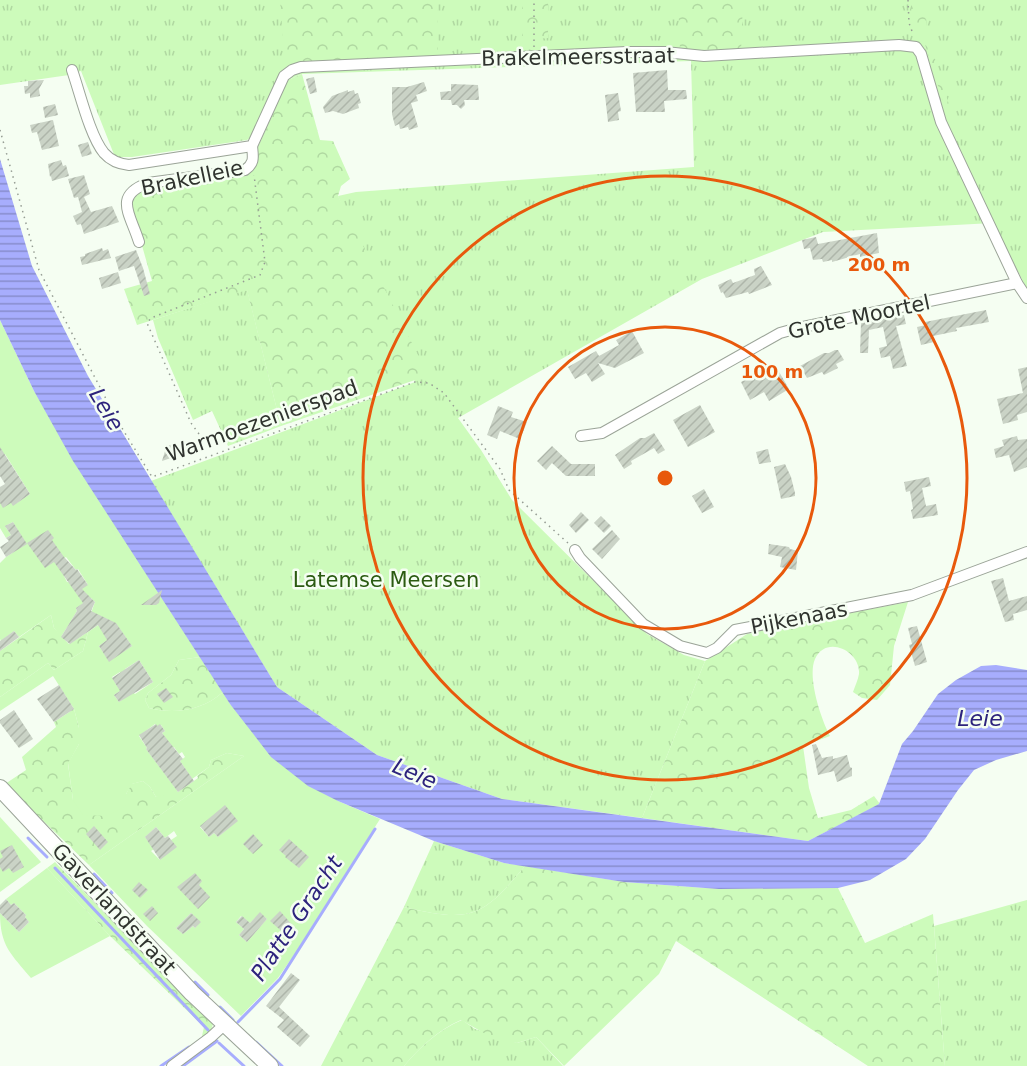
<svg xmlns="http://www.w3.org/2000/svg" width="1027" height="1066" font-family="'DejaVu Sans',sans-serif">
  <defs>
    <pattern id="grass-tufts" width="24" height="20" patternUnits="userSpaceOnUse" patternTransform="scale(1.5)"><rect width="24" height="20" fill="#cdfbbb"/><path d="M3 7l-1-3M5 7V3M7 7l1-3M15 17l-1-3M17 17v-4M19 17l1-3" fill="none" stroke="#b0d8a1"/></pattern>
    <pattern id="forest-crowns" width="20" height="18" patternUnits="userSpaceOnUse" patternTransform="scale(1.5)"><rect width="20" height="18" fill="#cdfbbb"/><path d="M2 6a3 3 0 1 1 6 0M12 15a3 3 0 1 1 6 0" fill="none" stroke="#b0d8a1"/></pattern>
    <pattern id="water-rules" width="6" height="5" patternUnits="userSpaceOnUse" patternTransform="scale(1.5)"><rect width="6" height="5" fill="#a7adfd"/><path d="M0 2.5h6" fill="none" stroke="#888dcd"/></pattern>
    <pattern id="building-hatch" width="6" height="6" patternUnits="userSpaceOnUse" patternTransform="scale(1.5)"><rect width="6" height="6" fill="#cad3c6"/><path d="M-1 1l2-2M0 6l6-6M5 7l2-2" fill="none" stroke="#aeb6aa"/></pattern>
  </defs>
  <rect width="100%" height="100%" fill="#f5fef2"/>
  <!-- grass -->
  <g fill="url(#grass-tufts)">
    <path d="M0 0H1027V289L993 223 823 232 702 279 458 418 481 450 512 500 647 634 684 655 705 661 642 818 502 799 377 755 277 687 151 481 415 382 338 196 356 192 694 167 691 61 302 74 288 80 254 135 247 140 132 157H115L81 71 69 75 0 85Z"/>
    <path d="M247 289 281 426 228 446 212 411 193 420 158 338 153 320Z"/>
    <path d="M434 841 504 863 525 866C482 918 471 923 404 907Z"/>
    <path d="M1027 900V1066H945L934 926Z"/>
    <path d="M462 1020 475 1029 517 1043 536 1037 563 1066H404C420 1047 438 1030 462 1020Z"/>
  </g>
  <!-- forest -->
  <g fill="url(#forest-crowns)">
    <path d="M280 0H437L438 57 285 64Z"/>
    <path d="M522 0H548V38L522 40Z"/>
    <path d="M678 0H695L696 2 743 0 741 52 680 51Z"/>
    <path d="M911 0H923L928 36 950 108 947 114 923 38H917L912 22Z"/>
    <path d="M302 74 320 140 333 141 350 179 341 186 338 196 424 367 418 379 281 426 247 290 137 325 124 289 152 281 130 203 132 197 149 186 243 173 257 160 258 147 288 80Z"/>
    <path d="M908 602 894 646 890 685 877 700 862 698 853 692C855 686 858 680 859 674 861 651 826 634 815 659 807 677 821 719 830 736L803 746 809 788 818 818 851 810 874 796 880 804 808 841 642 818 705 661 747 634 808 621Z"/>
    <path d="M51 615 54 628 69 644 88 632 83 651 54 670 48 663 0 697V651Z"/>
    <path d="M200 657 223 692C203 710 175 715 149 708L145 700 148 693 171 675 179 660Z"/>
    <path d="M74 709 79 728V744L68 764 73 800 126 794 131 784 143 781 150 787 156 797 174 786 178 792 198 778 197 776 209 767 211 760 227 753 244 756 89 865 5 784 26 770 22 757 56 727 54 722Z"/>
    <path d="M55 862 213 1024 210 1033 202 1036 204 1027 110 936 47 868Z"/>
    <path d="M525 866 624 882 719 889 838 888 865 943 933 914 945 1066H868L676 941 659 974 564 1066 536 1037 517 1043 496 1040 461 1020C438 1030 420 1047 404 1066H321L404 907C471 923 482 918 525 866Z"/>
  </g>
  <!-- garden -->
  <g fill="#cdfbbb" fill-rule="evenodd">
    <path d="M0 320 34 391 136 557 200 657 179 660 171 675 148 693 145 700 149 708C175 715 203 710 223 692L230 704 338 801 380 819 296 952 278 978 241 1016 147 926 89 865 244 756 227 753 211 760 209 767 192 779 180 761 185 757 182 752 179 754 174 747 172 748 162 733 165 731 161 725 157 726 155 724 139 736 147 748 146 749 174 786 165 795 156 797 150 787 143 781 132 784 126 794 125 807 107 816 83 815 73 800 68 763 79 744V728L74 709 53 676 0 711V697L48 663 54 670 83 651 88 632 107 619 91 613 95 602 91 598 76 608 77 611 61 637 54 628 51 615 19 637 14 631 1 641 0 639V563L6 557 26 544 13 522 5 526 11 535 6 538 0 528V503H17L30 494 5 454 0 457ZM66 557 76 570 78 569 88 585 67 582 57 562ZM117 625 132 646 109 661 99 646 107 640ZM139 660 153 682 135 694 133 692 119 702 114 695 126 687 117 686 112 677 120 672 125 679 130 676 125 669ZM237 821 218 837 214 833 209 837 200 827ZM156 827 165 838 174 831 177 836 171 840 160 860 151 851 154 849 145 837ZM191 913 200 922 195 928 193 926 183 934 176 928ZM260 913 267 919 247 942 239 935 244 929 236 922 241 916 250 923Z"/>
    <path d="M0 817 41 862 0 892Z"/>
    <path d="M47 868 110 936 31 978C11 954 0 946 0 913L19 932 29 922 25 917 26 915 14 903 11 905 6 899Z"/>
  </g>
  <!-- water -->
  <path fill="url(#water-rules)" d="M0 159 32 266 88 376 277 687 377 755 502 799 808 841 879 804 902 744 913 731 938 694 956 680 981 666 996 665 1027 670V751L996 760 974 770 958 790 925 839 906 859 870 880 838 888 719 889 624 882 504 863 434 841 338 801 308 786 271 757 230 704 73 461 34 391 0 320Z"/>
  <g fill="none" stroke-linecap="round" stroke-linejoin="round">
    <!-- stream -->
    <g stroke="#a7adfd" stroke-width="3">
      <path d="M28 838 47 857"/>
      <path d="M55 868 208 1030"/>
      <path d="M94 874 112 893"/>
      <path d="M195 982 208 995"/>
      <path d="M220 1007 233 1020"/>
      <path d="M238 1022 280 979 375 829"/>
      <path d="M256 1042 282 1066"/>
      <path d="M219 1043 244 1066"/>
      <path d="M161 1066 189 1047"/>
      <path d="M183 1066 217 1041"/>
    </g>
  </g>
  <!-- building -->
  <g fill="url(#building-hatch)">
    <path d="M667 70 668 90H686L687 99 664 101 665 112H636L633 73Z"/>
    <path d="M314 77 317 92 310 94 306 79Z"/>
    <path d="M44 80 39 89 40 96 30 98V93L25 94 24 86H28V81Z"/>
    <path d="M424 82 427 91 416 95 418 101 411 103 418 127 409 130 408 127 400 129 399 124 395 126 392 114V87H407Z"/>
    <path d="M451 84 478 85 479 100H464L465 105 461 109 457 105H452L451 100H441L440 92 451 91Z"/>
    <path d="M348 90V92L354 90 355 94 358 93 361 103 358 104 359 108 343 114 333 111 325 113 323 107 332 96Z"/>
    <path d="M618 93 621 111 618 112 619 120 608 122 605 95Z"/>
    <path d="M55 104 58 115 45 118 43 107Z"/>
    <path d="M53 120 59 146 42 150 37 132 32 133 30 125Z"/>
    <path d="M88 142 92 154 82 157 78 145Z"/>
    <path d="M61 160 63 166 66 165 69 176 52 181 51 176 50 177 48 164Z"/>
    <path d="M84 175 90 194 84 197 91 212 112 206 119 222 84 234 81 224 77 225 73 216 82 212 78 197 74 198 68 179Z"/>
    <path d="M877 233 879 253 860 257V254L832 262V260L823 262 822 259 813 260 810 248 804 249 802 240 816 237 818 244Z"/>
    <path d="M102 248 103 251 108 249 111 258 82 265 80 257 85 256V254Z"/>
    <path d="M136 250 143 268 150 294 144 296 134 266 119 271 115 257Z"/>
    <path d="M761 266 772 285 749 294 748 292 726 298 723 292 721 293 718 285 731 279 733 283 755 275 754 269Z"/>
    <path d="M118 272 121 283 102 289 99 278Z"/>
    <path d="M986 310 989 322 956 328 957 331 933 336 934 342 921 345 917 327 926 325 925 322Z"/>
    <path d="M904 315 906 324 896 326 907 366 893 369 890 356 881 358 879 348 887 346 883 327 869 330 868 353H860L861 323Z"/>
    <path d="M632 331 644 353 615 368 598 363 605 374 592 382 586 373 575 379 568 367 596 351 599 356 619 345 616 340Z"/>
    <path d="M835 350H838L844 360 836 364 838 368 824 375 822 372 807 378 800 366 824 353H829Z"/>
    <path d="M774 363 789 389 769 401 764 392 750 400 741 382Z"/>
    <path d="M1027 367V412L1017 415 1018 420 1003 424 997 399 1023 393 1018 369Z"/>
    <path d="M700 405 715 432 688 447 673 420Z"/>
    <path d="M498 406 513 412 511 417 527 422 520 439 500 431 497 439 487 435Z"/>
    <path d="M654 433 665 450 658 454 654 448 631 461 632 464 624 469 615 455 640 438H645Z"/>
    <path d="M1017 436 1018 440 1027 439V467L1014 472 1009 455 996 458 994 449 1004 446 1002 440Z"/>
    <path d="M173 444 177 456 162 461 165 451 164 447Z"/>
    <path d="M552 446 571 464H595V476H566L552 463 546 470 537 461Z"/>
    <path d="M0 447 30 494 13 506 11 503 3 508 0 503V487L5 484 0 476Z"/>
    <path d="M768 449 771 462 759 464 756 452Z"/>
    <path d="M785 464 791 477 795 493V496L781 499 774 467Z"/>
    <path d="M929 477 931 486 922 488 926 506 936 504 938 515 913 519 911 510 913 509 910 491 906 492 904 482Z"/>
    <path d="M704 489 714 507 702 513 692 496Z"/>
    <path d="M581 512 589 520 576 533 569 525Z"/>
    <path d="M601 516 611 526 604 533 594 523Z"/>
    <path d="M13 522 27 544 6 557 0 547 9 541 6 538 11 535 5 526Z"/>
    <path d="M48 530 54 538 52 540 64 557 76 570 77 569 88 585 82 589 95 602 91 611 116 623 132 646 109 662 99 646 107 640 98 625 70 644 61 637 77 611 76 608 83 603 54 562 45 568 27 543Z"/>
    <path d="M612 530 620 539 602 559 592 549Z"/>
    <path d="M769 544 789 547 790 549 798 551 796 570 780 567 782 557 768 554Z"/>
    <path d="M1003 578 1009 601 1027 596V610L1013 614 1014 620 1005 622 991 581Z"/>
    <path d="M162 590 159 603 156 605H141Z"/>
    <path d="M917 626 927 662 915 666 909 645 912 644 908 628Z"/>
    <path d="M14 631 19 637 0 651V641Z"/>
    <path d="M139 660 153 682 119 702 114 695 120 691 112 678Z"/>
    <path d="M59 685 74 709 54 722 37 699Z"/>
    <path d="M166 688 173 697 164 703 157 694Z"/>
    <path d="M14 710 33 739 19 748 0 723V720Z"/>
    <path d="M156 724 157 726 160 724 165 731 162 733 183 759 180 761 194 781 178 792 146 749 147 748 139 735Z"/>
    <path d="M816 744 822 758 833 756V759L847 755 850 767 852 768V776L837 782 834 771 818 775 812 745Z"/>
    <path d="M225 805 238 821 218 837 214 833 209 837 200 826Z"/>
    <path d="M94 826 108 842 100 850 86 834Z"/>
    <path d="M156 827 165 838 168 836 177 847 160 860 145 837Z"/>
    <path d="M253 834 263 845 253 854 243 844Z"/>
    <path d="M289 839 309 857 299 868 285 857 286 856 279 850Z"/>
    <path d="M12 845 24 867 13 873 9 868 3 872 0 867V859L3 857 0 851Z"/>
    <path d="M195 873 202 881 199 885 210 897 198 909 177 887Z"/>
    <path d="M139 882 148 890 140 898 132 890Z"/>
    <path d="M6 899 11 905 14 903 26 915 25 917 29 922 19 932 0 913V905Z"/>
    <path d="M152 906 158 913 150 921 143 914Z"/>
    <path d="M280 911 294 927 286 935 270 921Z"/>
    <path d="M260 912 267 919 247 942 239 935 244 929 236 922 242 916 250 923Z"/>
    <path d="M191 913 201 922 195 928 193 926 183 934 176 928Z"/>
    <path d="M291 973 300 980 279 1007 310 1036 300 1047 277 1027 284 1020 266 1006Z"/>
  </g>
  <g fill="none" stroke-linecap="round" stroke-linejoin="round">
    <!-- minor casing -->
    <g stroke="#9ba498" stroke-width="12">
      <g id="minor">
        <path d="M72 70C80 93 90 136 104 153 111 161 119 164 129 165L252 146 284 76 292 70 301 67 627 52H665L704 56 899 45 916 47 921 54 941 122 1017 283 1027 298"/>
        <path d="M139 242C130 213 113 196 148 183L245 170C255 163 253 157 252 146"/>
        <path d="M581 436 602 433 780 333 798 328 1017 283"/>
        <path d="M575 550 580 558 643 624 680 646 707 653 717 648 735 630 912 595 1027 552"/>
        <path d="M172 1066 211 1037 224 1025"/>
      </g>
    </g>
    <!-- secondary casing -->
    <g stroke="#9ba498" stroke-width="18">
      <path id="secondary" d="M0 788 192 993 270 1066"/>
    </g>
    <!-- path -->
    <g stroke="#969d94" stroke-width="1.5" stroke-dasharray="1.5 4.5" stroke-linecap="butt">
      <path d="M908 0 909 23 913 34"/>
      <path d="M534 47V0"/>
      <path d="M0 130 39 270 117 420 152 477 415 382 429 383 444 393 500 469 509 490 568 543"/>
      <path d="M199 434 191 423 147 323 151 318 260 275 265 262 254 175"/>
    </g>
    <!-- minor -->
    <use href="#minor" stroke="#fff" stroke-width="10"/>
    <!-- secondary -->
    <use href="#secondary" stroke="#fff" stroke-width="16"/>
  </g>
  <!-- distance rings -->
  <g fill="none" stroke="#e8590c" stroke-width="3">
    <circle cx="665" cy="478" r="151"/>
    <circle cx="665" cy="478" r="302"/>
  </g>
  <g text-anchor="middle" stroke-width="5" stroke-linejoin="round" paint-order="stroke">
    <!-- street labels -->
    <g font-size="21" fill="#2f332e" stroke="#f5fef2">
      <text transform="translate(578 57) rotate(-1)" y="7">Brakelmeersstraat</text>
      <text transform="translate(192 178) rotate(-12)" y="7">Brakelleie</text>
      <text transform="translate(859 317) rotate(-12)" y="7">Grote Moortel</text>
      <text transform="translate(262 421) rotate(-20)" y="7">Warmoezenierspad</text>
      <text transform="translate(799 618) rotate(-11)" y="7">Pijkenaas</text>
      <text transform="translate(114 909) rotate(47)" y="7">Gaverlandstraat</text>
    </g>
    <!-- park labels -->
    <g font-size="21" fill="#2b5b11" stroke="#f5fef2">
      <text x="386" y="587">Latemse Meersen</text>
    </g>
    <!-- water labels -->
    <g font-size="22" font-style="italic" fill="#2d237d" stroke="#f5fef2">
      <text transform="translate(107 409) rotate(59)" y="8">Leie</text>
      <text x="980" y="726">Leie</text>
      <text transform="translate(415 773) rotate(23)" y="8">Leie</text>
      <text transform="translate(296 918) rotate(-56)" y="8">Platte Gracht</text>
    </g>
  </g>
  <circle cx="665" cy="478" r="9" fill="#e8590c" stroke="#f5fef2" stroke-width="3"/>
  <g font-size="18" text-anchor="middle" font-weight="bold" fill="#e8590c" stroke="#f5fef2" stroke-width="5" stroke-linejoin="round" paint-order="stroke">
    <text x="879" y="271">200 m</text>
    <text x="772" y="378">100 m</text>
  </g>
</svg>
